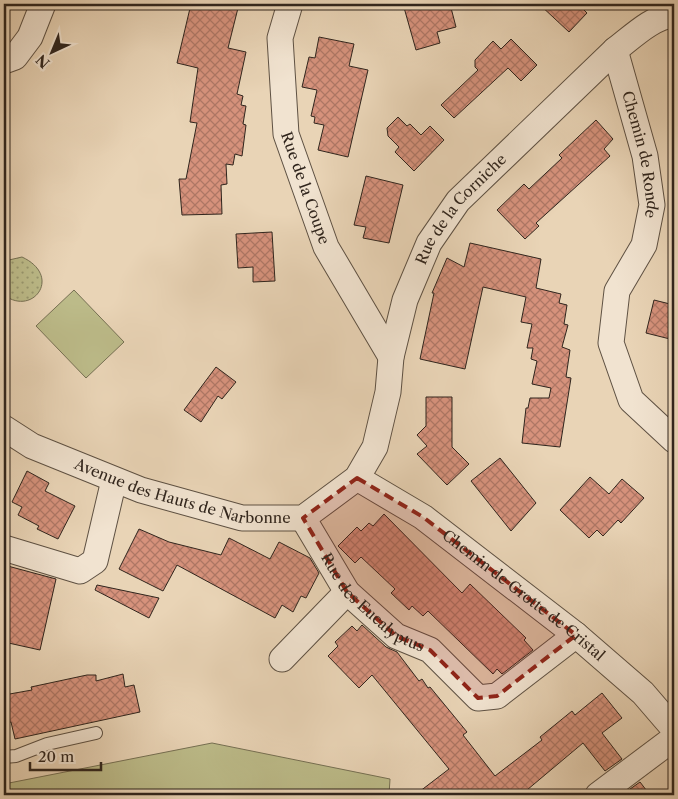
<svg xmlns="http://www.w3.org/2000/svg" width="678" height="799" font-family="'Libre Caslon Text',serif">
  <defs>
    <pattern id="park-dots" width="8" height="8" patternUnits="userSpaceOnUse" patternTransform="scale(1.25)"><rect width="8" height="8" fill="#bcbb89"/><path d="M2 2h.1M6 6h.1" fill="none" stroke="#99986f" stroke-width="1.8" stroke-linecap="round"/></pattern>
    <pattern id="building-cross-hatch" width="8" height="8" patternUnits="userSpaceOnUse" patternTransform="scale(1.25)"><rect width="8" height="8" fill="#d6927c"/><path d="M0 0l8 8M0 8l8-8" fill="none" stroke="#ae7765"/></pattern>
  </defs>
  <rect width="100%" height="100%" fill="#e9d4b6"/>
  <filter id="stains"><feTurbulence type="fractalNoise" baseFrequency=".004" numOctaves="4"/><feColorMatrix values="0 0 0 0 .2 0 0 0 0 .09 0 0 0 0 .02 0 0 0 .5 -.17"/></filter>
  <radialGradient id="worn" r=".72"><stop offset=".6" stop-color="#630" stop-opacity="0"/><stop offset="1" stop-color="#630" stop-opacity=".3"/></radialGradient>
  <!-- green -->
  <g fill="#bcbb89" stroke="#767053">
    <path d="M74 290 124 342 86 378 36 326Z"/>
    <path d="M212 743 390 779 389 795H4V784Z"/>
  </g>
  <!-- park -->
  <path fill="url(#park-dots)" stroke="#767053" d="M22 257C63 276 33 317 4 295V265L9 260Z"/>
  <!-- building -->
  <g fill="url(#building-cross-hatch)" stroke="#30251d">
    <path d="M191 4H239L228 48 246 52 237 94 243 96 241 105 246 106 243 124 246 125 242 156 235 154 233 165 226 164 227 184 221 185 222 214 182 215 179 179H186L197 123 190 122 198 68 177 63Z"/>
    <path d="M403 4H450L456 27 437 32 440 43 416 50Z"/>
    <path d="M539 4H578L587 13 569 32Z"/>
    <path d="M319 37 354 44 349 66 368 70 348 157 318 150 324 125 314 123 315 117 311 116 317 90 302 87 309 57 315 58Z"/>
    <path d="M511 39 537 65 521 81 508 68 454 118 441 105 478 70 475 67V60L493 41 501 49Z"/>
    <path d="M398 117 407 126 410 124 421 135 430 126 444 140 414 171 395 152 399 147 388 136 387 128Z"/>
    <path d="M596 120 613 139 604 149 610 156 536 223 539 226 525 239 497 210 524 184 529 189 562 158 559 155Z"/>
    <path d="M366 176 403 185 389 243 363 238 366 227 354 225Z"/>
    <path d="M272 232 275 281 253 282V267L238 268 236 234Z"/>
    <path d="M470 243 541 259 536 288 561 294 559 303 567 305 564 324 568 325 562 347 570 350 566 377 571 378 560 447 522 443 526 408H528L530 398H549L551 388 532 384 537 361 531 359 533 348H527L532 324 521 322 526 297 483 287 465 369 420 359 434 293H432L447 258 464 267Z"/>
    <path d="M654 300 674 305V340L646 333Z"/>
    <path d="M216 367 236 382 222 399 218 396 201 422 184 410Z"/>
    <path d="M426 397H452V447L469 464 447 485 417 454 427 446 417 435 426 426Z"/>
    <path d="M500 458 536 503 511 531 471 481Z"/>
    <path d="M27 471 49 483 45 491 75 506 58 539 37 529 39 526 18 515 22 507 12 502Z"/>
    <path d="M590 477 609 494 622 479 644 498 621 523 618 520 603 536 597 530 589 538 560 510Z"/>
    <path d="M384 514 462 593 470 584 526 638 524 640 533 650 502 674 497 669 493 674 428 611 423 616 412 606 409 610 391 593 395 589 361 557 355 563 338 546 357 527 361 531 369 523 373 526Z"/>
    <path d="M139 529 169 542 221 555 229 538 270 559 279 542 310 558 319 573 306 598 301 596 293 612 282 605 275 618 177 565 163 591 119 569Z"/>
    <path d="M4 565 56 579 40 650 4 642Z"/>
    <path d="M97 585 159 598 149 618 95 590Z"/>
    <path d="M362 625 386 647 397 652 419 681 422 679 428 688 430 687 467 732 463 735 495 776 542 740 540 737 572 711 575 715 602 693 622 718 602 733 622 759 605 771 583 743 521 795H415L449 769 372 675 359 688 328 656 338 646 335 642 352 626 357 631Z"/>
    <path d="M123 674 125 687 134 685 140 712 15 739 11 722 4 723V695L32 690 31 687 87 675H96V681Z"/>
    <path d="M640 782 650 795H624L623 794Z"/>
  </g>
  <g fill="none" stroke-linecap="round" stroke-linejoin="round">
    <!-- lane casing -->
    <g stroke="#5e5143" stroke-width="14">
      <path id="lane" d="M4 757 16 756 47 744 96 733"/>
    </g>
    <!-- street casing -->
    <g stroke="#5e5143" stroke-width="27">
      <g id="street">
        <path id="s1" d="M290 4 280 38 286 134 326 247 391 357"/>
        <path id="s2" d="M615 50 645 156 652 205 644 245 617 291 611 343 631 400 674 440"/>
        <path d="M4 61 15 57 30 37 43 4"/>
        <path id="s3" d="M4 428 32 446 141 490 242 518H303L357 478 375 447 388 392 391 357 405 300 429 243 458 201 615 50C631 38 653 16 674 15"/>
        <path id="s4" d="M357 478 423 517 576 635 643 693 674 729"/>
        <path id="s5" d="M303 518 347 592 396 636 430 650 478 698 497 696 576 635"/>
        <path d="M4 548 80 571 95 561 114 480"/>
        <path d="M282 659 347 592"/>
        <path d="M598 795 674 738"/>
      </g>
    </g>
    <!-- lane -->
    <use href="#lane" stroke="#f1e3d0" stroke-width="12"/>
    <!-- street -->
    <use href="#street" stroke="#f1e3d0" stroke-width="25"/>
  </g>
  <!-- marked area -->
  <path fill="#8f2418" fill-opacity="0.2" stroke="#8f2418" stroke-width="4" stroke-dasharray="10 6" stroke-linejoin="round" d="M357 478 423 517 576 635 497 696 478 698 430 650 396 636 347 592 303 518Z"/>
  <g text-anchor="middle" stroke-width="4.5" stroke-linejoin="round" paint-order="stroke">
    <!-- street labels -->
    <g font-size="15" fill="#30251d" stroke="#f1e3d0">
      <text dy="5" stroke="none"><textPath href="#s2" startOffset="108">Chemin de Ronde</textPath></text>
      <text dy="5" stroke="none"><textPath href="#s1" startOffset="189">Rue de la Coupe</textPath></text>
      <text dy="5" stroke="none"><textPath href="#s3" startOffset="678">Rue de la Corniche</textPath></text>
      <text dy="5" stroke="none"><textPath href="#s3" startOffset="192">Avenue des Hauts de Narbonne</textPath></text>
      <text dy="5" stroke="none"><textPath href="#s4" startOffset="204">Chemin de Grotte de Cristal</textPath></text>
      <text dy="5" stroke="none"><textPath href="#s5" startOffset="112">Rue des Eucalyptus</textPath></text>
    </g>
  </g>
  <!-- margin -->
  <rect width="678" height="799" fill="none" stroke="#e9d4b6" stroke-width="20"/>
  <rect x="5" y="5" width="668" height="789" fill="none" stroke="#30251d" stroke-width="2.5"/>
  <rect x="10" y="10" width="658" height="779" fill="none" stroke="#30251d"/>
  <!-- north arrow -->
  <g transform="translate(52 52) rotate(224)" stroke="#f1e3d0" stroke-width="4" paint-order="stroke">
  <path d="M0-4L9 19L0 12L-9 19Z" fill="#30251d"/>
  <text y="-8" font-size="14" font-weight="bold" text-anchor="middle" fill="#30251d">N</text>
  </g>
  <!-- scale -->
  <path d="M30 762v8h71v-8" fill="none" stroke="#30251d" stroke-width="2.5"/>
  <text x="38" y="762" font-size="15" fill="#30251d" stroke="#f1e3d0" stroke-width="4" paint-order="stroke">20 m</text>
  <rect width="100%" height="100%" filter="url(#stains)"/>
  <rect width="100%" height="100%" fill="url(#worn)"/>
</svg>
